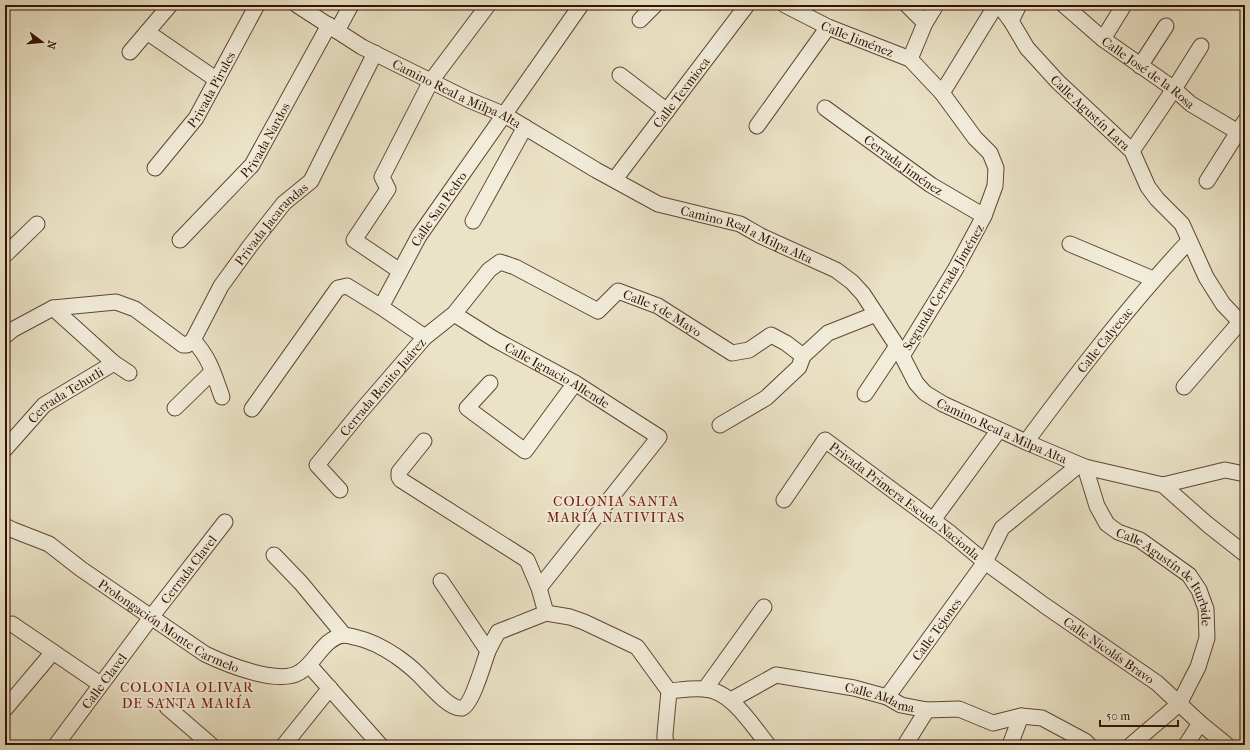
<svg xmlns="http://www.w3.org/2000/svg" width="1250" height="750" font-family="'IM FELL French Canon',serif">
  <rect width="100%" height="100%" fill="#ebe3c7"/>
  <filter id="stains"><feTurbulence type="fractalNoise" baseFrequency=".005" numOctaves="4"/><feColorMatrix values="0 0 0 0 .2 0 0 0 0 .09 0 0 0 0 .02 0 0 0 .5 -.17"/></filter>
  <radialGradient id="worn" r=".72"><stop offset=".6" stop-color="#630" stop-opacity="0"/><stop offset="1" stop-color="#630" stop-opacity=".3"/></radialGradient>
  <g fill="none" stroke-linecap="round" stroke-linejoin="round">
    <!-- minor casing -->
    <g stroke="#604633" stroke-width="17">
      <g id="minor">
        <path id="s1" d="M297 5 362 47 469 100 503 114 596 170 658 204 740 224 761 236 836 270 852 282 863 294 897 346 916 383 925 393 943 404 1026 442 1085 467 1163 485 1225 470 1245 474"/>
        <path id="s2" d="M785 5 828 27 910 59 942 93 975 138 990 153 996 168 995 186 984 216 955 270 902 356"/>
        <path d="M907 5 925 23"/>
        <path id="s3" d="M999 5 1011 21 1027 48 1058 82 1132 151 1148 187 1157 199 1182 224 1206 277 1223 304 1245 327"/>
        <path id="s4" d="M1064 5 1103 39 1174 89 1191 104 1238 132"/>
        <path d="M640 20 655 5"/>
        <path d="M1011 21 1019 5"/>
        <path d="M337 31 351 5"/>
        <path d="M147 32 217 80"/>
        <path d="M1103 39 1124 5"/>
        <path d="M130 52 170 5"/>
        <path d="M910 59 925 23 936 5"/>
        <path d="M1140 66 1166 26"/>
        <path d="M620 75 667 111"/>
        <path d="M942 93 996 5"/>
        <path id="s5" d="M825 108 931 185 984 216"/>
        <path d="M757 126 828 27"/>
        <path d="M1132 151 1174 89 1201 46"/>
        <path id="s6" d="M155 168 196 118 257 5"/>
        <path id="s7" d="M615 179 747 5"/>
        <path d="M1207 181 1245 121"/>
        <path d="M473 221 525 127"/>
        <path id="s8" d="M180 240 252 165 329 25"/>
        <path d="M1070 244 1153 279"/>
        <path d="M5 255 37 224"/>
        <path d="M400 271 354 240 388 189 382 177 431 81 488 5"/>
        <path id="s9" d="M381 307 419 236 581 5"/>
        <path d="M53 308 114 363 129 373"/>
        <path id="s10" d="M454 314 494 339 575 383 659 437 539 588"/>
        <path id="s11" d="M5 336 12 330 53 308 116 302 135 309 183 345H187L193 340 221 286 250 246 284 203 311 181 375 53"/>
        <path d="M193 340C210 358 214 375 222 397"/>
        <path d="M803 356 828 333 876 314"/>
        <path d="M490 383 467 408 525 451 575 383"/>
        <path d="M1184 387 1240 322"/>
        <path d="M865 394 897 346"/>
        <path d="M175 408 212 372"/>
        <path d="M252 409 338 288 347 286 381 307 425 337"/>
        <path d="M720 425 766 398 799 367 803 356"/>
        <path d="M424 441 399 472V477L401 480 527 560 539 588 546 613"/>
        <path id="s12" d="M1026 442C1077 373 1130 304 1189 241"/>
        <path id="s13" d="M5 449 44 405 114 363"/>
        <path id="s14" d="M1085 467 1097 506 1107 524 1118 532 1140 540 1189 575 1199 590 1206 609 1207 638 1198 667 1179 704 1131 745"/>
        <path d="M1163 485 1207 524 1245 554"/>
        <path id="s15" d="M340 490 317 465 361 411 425 337 454 314 489 270 500 262 515 267 598 311 618 291 658 306 732 353 749 350 771 335 786 343 803 356"/>
        <path id="s16" d="M784 500 825 440 949 532 985 562 1044 605 1157 683 1200 723 1227 745"/>
        <path d="M933 520 999 430"/>
        <path id="s17" d="M5 526 13 530 49 544 81 569 205 654C226 664 279 686 300 672 316 662 323 639 343 635 347 635 354 637 358 638 372 641 384 648 396 656 403 661 411 667 417 673 426 681 449 710 462 708 472 705 484 662 488 651 491 645 494 639 498 632L546 613"/>
        <path d="M274 555 301 583 344 635"/>
        <path d="M441 581 488 651"/>
        <path d="M546 613 570 617 584 622 637 647 669 691 665 734V740L668 745"/>
        <path d="M12 624 100 684"/>
        <path d="M309 665 380 745"/>
        <path d="M705 689 764 607"/>
        <path d="M669 691C681 690 692 688 704 689 731 690 752 725 768 745"/>
        <path id="s18" d="M887 697 985 562 1002 528 1079 465"/>
        <path id="s19" d="M731 700 776 675 854 688 887 697 901 705 927 710 959 709 993 723 1021 716 1042 718 1085 741 1089 745"/>
        <path d="M167 707 211 745"/>
        <path d="M5 709 53 652"/>
        <path id="s20" d="M56 745 152 616 225 522"/>
        <path d="M284 745 330 688"/>
        <path d="M905 745 927 710"/>
        <path d="M1010 745 1021 716"/>
        <path d="M1186 745 1200 723"/>
      </g>
    </g>
    <!-- minor -->
    <use href="#minor" stroke="#f2eddb" stroke-width="15"/>
  </g>
  <g text-anchor="middle" stroke-width="3.5" stroke-linejoin="round" paint-order="stroke">
    <!-- street labels -->
    <g font-size="13" fill="#311202" stroke="#f2eddb">
      <text dy="5" stroke="none"><textPath href="#s2" startOffset="80">Calle Jiménez</textPath></text>
      <text dy="5" stroke="none"><textPath href="#s4" startOffset="108">Calle José de la Rosa</textPath></text>
      <text dy="5" stroke="none"><textPath href="#s6" startOffset="97">Privada Pirules</textPath></text>
      <text dy="5" stroke="none"><textPath href="#s7" startOffset="109">Calle Texmioca</textPath></text>
      <text dy="5" stroke="none"><textPath href="#s1" startOffset="183">Camino Real a Milpa Alta</textPath></text>
      <text dy="5" stroke="none"><textPath href="#s3" startOffset="142">Calle Agustín Lara</textPath></text>
      <text dy="5" stroke="none"><textPath href="#s8" startOffset="132">Privada Nardos</textPath></text>
      <text dy="5" stroke="none"><textPath href="#s5" startOffset="97">Cerrada Jiménez</textPath></text>
      <text dy="5" stroke="none"><textPath href="#s9" startOffset="114">Calle San Pedro</textPath></text>
      <text dy="5" stroke="none"><textPath href="#s11" startOffset="352">Privada Jacarandas</textPath></text>
      <text dy="5" stroke="none"><textPath href="#s1" startOffset="507">Camino Real a Milpa Alta</textPath></text>
      <text transform="translate(943 287) rotate(-59)" y="5">Segunda Cerrada Jiménez</text>
      <text dy="5" stroke="none"><textPath href="#s15" startOffset="496">Calle 5 de Mayo</textPath></text>
      <text dy="5" stroke="none"><textPath href="#s12" startOffset="129">Calle Calyecac</textPath></text>
      <text dy="5" stroke="none"><textPath href="#s10" startOffset="120">Calle Ignacio Allende</textPath></text>
      <text dy="5" stroke="none"><textPath href="#s15" startOffset="136">Cerrada Benito Juárez</textPath></text>
      <text dy="5" stroke="none"><textPath href="#s13" startOffset="82">Cerrada Tehutli</textPath></text>
      <text dy="5" stroke="none"><textPath href="#s1" startOffset="843">Camino Real a Milpa Alta</textPath></text>
      <text dy="5" stroke="none"><textPath href="#s16" startOffset="173">Privada Primera Escudo Nacionla</textPath></text>
      <text dy="5" stroke="none"><textPath href="#s20" startOffset="220">Cerrada Clavel</textPath></text>
      <text dy="5" stroke="none"><textPath href="#s14" startOffset="144">Calle Agustín de Iturbide</textPath></text>
      <text dy="5" stroke="none"><textPath href="#s17" startOffset="193">Prolongación Monte Carmelo</textPath></text>
      <text dy="5" stroke="none"><textPath href="#s18" startOffset="84">Calle Tejones</textPath></text>
      <text dy="5" stroke="none"><textPath href="#s16" startOffset="426">Calle Nicolás Bravo</textPath></text>
      <text dy="5" stroke="none"><textPath href="#s20" startOffset="80">Calle Clavel</textPath></text>
      <text dy="5" stroke="none"><textPath href="#s19" startOffset="158">Calle Aldama</textPath></text>
    </g>
    <!-- neighbourhood labels -->
    <g font-size="14" letter-spacing="1" fill="#7a1f14" stroke="#f2eddb">
      <text x="616" y="506">COLONIA SANTA<tspan x="616" dy="16">MARÍA NATIVITAS</tspan></text>
      <text x="187" y="692">COLONIA OLIVAR<tspan x="187" dy="16">DE SANTA MARÍA</tspan></text>
    </g>
  </g>
  <!-- margin -->
  <rect width="1250" height="750" fill="none" stroke="#ebe3c7" stroke-width="20"/>
  <rect x="6" y="6" width="1238" height="738" fill="none" stroke="#311202" stroke-width="2"/>
  <rect x="10" y="10" width="1230" height="730" fill="none" stroke="#311202"/>
  <!-- north arrow -->
  <g transform="translate(42 42) rotate(106)" stroke="#f2eddb" stroke-width="3" paint-order="stroke">
  <path d="M0-3L7 15L0 10L-7 15Z" fill="#311202"/>
  <text y="-6" font-size="11" font-weight="bold" text-anchor="middle" fill="#311202">N</text>
  </g>
  <!-- scale -->
  <path d="M1100 720v6h78v-6" fill="none" stroke="#311202" stroke-width="2"/>
  <text x="1106" y="720" font-size="12" fill="#311202" stroke="#f2eddb" stroke-width="3" paint-order="stroke">50 m</text>
  <rect width="100%" height="100%" filter="url(#stains)"/>
  <rect width="100%" height="100%" fill="url(#worn)"/>
</svg>
